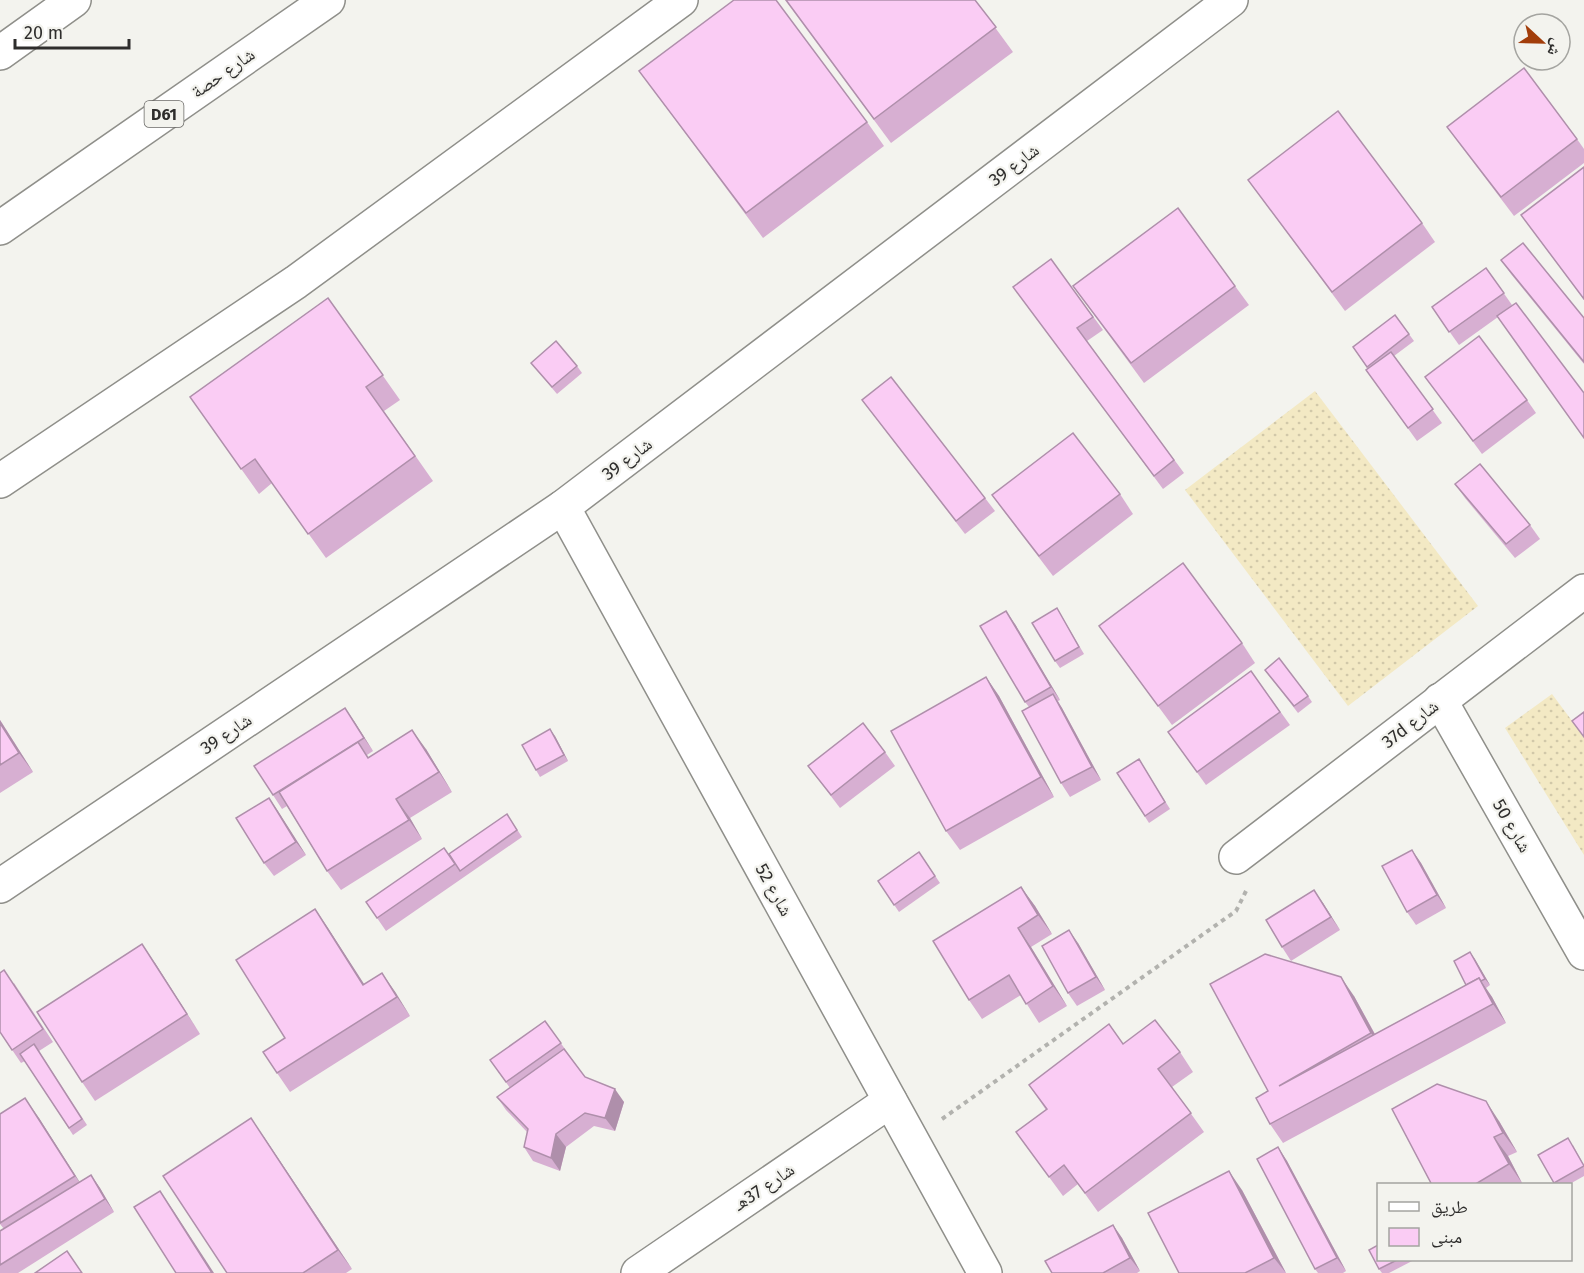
<svg xmlns="http://www.w3.org/2000/svg" width="1584" height="1273" font-family="'Fira Sans','Noto Naskh Arabic',sans-serif">
  <defs>
    <pattern id="sand-dots" width="8" height="8" patternUnits="userSpaceOnUse" patternTransform="scale(1.5)"><rect width="8" height="8" fill="#f3e9c4"/><path d="M2 2h.1M6 6h.1" fill="none" stroke="#d1c8a9" stroke-width="1.8" stroke-linecap="round"/></pattern>
  </defs>
  <rect width="100%" height="100%" fill="#f3f3ee"/>
  <!-- sand -->
  <g fill="url(#sand-dots)">
    <path d="M1315 391 1478 606 1348 706 1185 490Z"/>
    <path d="M1552 694 1584 737V855L1505 728Z"/>
  </g>
  <g fill="none" stroke-linecap="round" stroke-linejoin="round">
    <!-- street casing -->
    <g stroke="#8f8f8a" stroke-width="36">
      <g id="street">
        <path d="M0 481 296 282 681 0"/>
        <path d="M563 507 985 1273"/>
        <path d="M1440 700 1584 953"/>
        <path d="M1236 857 1584 591"/>
        <path d="M0 886 563 507 1231 0"/>
        <path d="M638 1273 890 1101"/>
      </g>
    </g>
    <!-- primary casing -->
    <g stroke="#8f8f8a" stroke-width="36">
      <g id="primary">
        <path d="M0 53 74 0"/>
        <path d="M0 228 328 0"/>
      </g>
    </g>
    <!-- path -->
    <path stroke="#b2b2ae" stroke-width="4" stroke-dasharray="4.5 4.5" stroke-linecap="butt" d="M942 1119 1236 911 1246 891"/>
    <!-- street -->
    <use href="#street" stroke="#fff" stroke-width="33"/>
    <!-- primary -->
    <use href="#primary" stroke="#fff" stroke-width="33"/>
  </g>
  <!-- wall -->
  <g fill="#d7afd2">
    <path d="M785 0H975L1013 52 891 143Z"/>
    <path d="M639 71 867 122 884 146 763 238 657 95Z"/>
    <path d="M1447 127 1577 139 1584 149V163L1514 216 1461 146Z"/>
    <path d="M1584 167V300L1521 215Z"/>
    <path d="M1248 180 1422 223 1435 242 1345 311Z"/>
    <path d="M1051 259 1103 330 1087 341 1184 473 1163 489 1023 300Z"/>
    <path d="M1501 260 1584 318V364L1511 274Z"/>
    <path d="M1486 268 1512 305 1498 317 1459 345 1432 307Z"/>
    <path d="M1073 286H1235L1249 305 1144 383Z"/>
    <path d="M328 298 400 400 384 411 433 481 326 558 272 483 259 494 190 397Z"/>
    <path d="M1395 315 1414 341 1394 356 1442 423 1417 441 1366 370 1368 369 1353 347Z"/>
    <path d="M531 363 577 366 582 373 557 394Z"/>
    <path d="M1425 377 1527 400 1536 413 1482 454Z"/>
    <path d="M862 400 985 498 995 511 965 534Z"/>
    <path d="M1455 484 1530 525 1540 539 1515 558 1465 498Z"/>
    <path d="M1120 494 1133 514 1053 576 1006 514 992 495Z"/>
    <path d="M1057 608 1084 654 1060 668 1055 661Z"/>
    <path d="M1015 624 1060 700 1058 701 1062 708 1101 780 1070 797 1061 783 1029 707 1025 702Z"/>
    <path d="M1099 626 1242 643 1255 663 1172 725Z"/>
    <path d="M1265 670 1308 696 1312 702 1298 713Z"/>
    <path d="M1251 671 1290 725 1206 785 1168 732Z"/>
    <path d="M986 677 999 696 1054 797 960 850 946 831Z"/>
    <path d="M0 720 33 772 0 793Z"/>
    <path d="M354 721 373 751 367 755 368 757 426 749 452 792 410 818 422 839 341 890 327 871 287 806 282 809 273 795Z"/>
    <path d="M555 736 568 761 540 777 536 770Z"/>
    <path d="M885 752 895 766 840 808 808 766Z"/>
    <path d="M1139 759 1170 809 1149 823 1117 773Z"/>
    <path d="M269 798 306 855 274 876 264 863Z"/>
    <path d="M507 814 522 837 386 931 366 902 449 854Z"/>
    <path d="M1412 850 1421 863 1446 908 1416 925 1407 912Z"/>
    <path d="M919 852 940 883 899 912 878 881Z"/>
    <path d="M1021 887 1035 906 1052 934 1031 947 1067 1006 1039 1023 1021 995 982 1019 969 1000Z"/>
    <path d="M1323 903 1340 930 1291 961 1282 947Z"/>
    <path d="M315 909 328 928 364 985 382 973 410 1016 290 1092 277 1073Z"/>
    <path d="M1078 943 1105 990 1077 1006 1068 993Z"/>
    <path d="M1470 952 1490 985 1486 988 1492 997 1506 1023 1283 1143 1270 1124 1268 1091 1354 996 1375 1034 1466 985Z"/>
    <path d="M155 963 200 1034 95 1101 82 1082Z"/>
    <path d="M14 983 53 1042 39 1051 87 1125 73 1135 25 1061 21 1063 0 1032Z"/>
    <path d="M545 1021 585 1077 624 1102 615 1131 594 1126 566 1147 560 1171 533 1161 524 1147 527 1132 506 1110 497 1097 510 1088 490 1060Z"/>
    <path d="M1123 1044 1180 1052 1193 1072 1172 1087 1204 1132 1098 1212 1078 1184 1063 1196 1016 1132 1046 1110 1029 1085Z"/>
    <path d="M0 1114 39 1118 79 1182 91 1175 100 1188 114 1212 18 1273H0V1231L4 1229 0 1224Z"/>
    <path d="M1499 1121 1517 1152 1508 1156 1522 1183 1520 1185H1432Z"/>
    <path d="M264 1137 352 1269 346 1273H227Z"/>
    <path d="M1573 1145 1584 1165V1176L1568 1185H1555L1538 1155Z"/>
    <path d="M1278 1147 1287 1161 1346 1271 1343 1273H1318L1315 1269Z"/>
    <path d="M1242 1190 1286 1273H1179Z"/>
    <path d="M1113 1225 1122 1238 1140 1271 1137 1273H1052Z"/>
    <path d="M1378 1260H1414L1389 1273H1382L1379 1269Z"/>
  </g>
  <!-- shaded-wall -->
  <g fill="#af8fab">
    <path d="M1006 611 1015 624 1060 700 1051 687Z"/>
    <path d="M986 677 999 696 1054 797 1041 777Z"/>
    <path d="M1053 694 1062 708 1101 780 1092 767Z"/>
    <path d="M345 708 354 721 373 751 364 738Z"/>
    <path d="M0 720 33 772 19 753 0 723Z"/>
    <path d="M550 729 555 736 568 761 564 755Z"/>
    <path d="M412 730 426 749 452 792 439 772Z"/>
    <path d="M269 798 278 811 306 855 296 842Z"/>
    <path d="M396 799 410 818 422 839 409 820Z"/>
    <path d="M1412 850 1421 863 1446 908 1437 895Z"/>
    <path d="M1021 887 1035 906 1052 934 1038 915Z"/>
    <path d="M1314 890 1323 903 1340 930 1331 917Z"/>
    <path d="M315 909 328 928 377 1004 363 985Z"/>
    <path d="M1018 928 1031 947 1067 1006 1053 986Z"/>
    <path d="M1069 930 1078 943 1105 990 1096 977Z"/>
    <path d="M142 944 155 963 200 1034 187 1014Z"/>
    <path d="M1470 952 1475 959 1490 985 1485 979Z"/>
    <path d="M382 973 396 993 410 1016 397 997Z"/>
    <path d="M1341 977 1354 996 1385 1053 1371 1033Z"/>
    <path d="M1479 978 1492 997 1506 1023 1493 1004Z"/>
    <path d="M615 1089 624 1102 615 1131 605 1118Z"/>
    <path d="M25 1098 39 1118 88 1195 75 1176Z"/>
    <path d="M1486 1101 1499 1121 1517 1152 1503 1133Z"/>
    <path d="M251 1118 264 1137 352 1269 338 1250Z"/>
    <path d="M556 1134 566 1147 560 1171 551 1158Z"/>
    <path d="M1494 1137 1508 1156 1522 1183 1509 1164Z"/>
    <path d="M1278 1147 1287 1161 1346 1271 1337 1258Z"/>
    <path d="M1229 1171 1242 1190 1286 1273 1274 1258Z"/>
    <path d="M91 1175 100 1188 114 1212 105 1199Z"/>
    <path d="M160 1191 173 1210 214 1273H212Z"/>
    <path d="M1113 1225 1122 1238 1140 1271 1130 1258Z"/>
  </g>
  <!-- building -->
  <g fill="#faccf4" stroke="#af8fab" stroke-width="1.5">
    <path d="M734 0H776L867 122 746 213 639 71Z"/>
    <path d="M786 0H975L996 27 874 119Z"/>
    <path d="M1524 68 1577 139 1501 197 1447 127Z"/>
    <path d="M1338 111 1422 223 1332 292 1248 180Z"/>
    <path d="M1584 167V299L1521 215Z"/>
    <path d="M1178 208 1235 286 1131 363 1073 286Z"/>
    <path d="M1523 243 1584 318V362L1501 260Z"/>
    <path d="M1051 259 1093 317 1077 328 1174 460 1154 476 1013 287Z"/>
    <path d="M1486 268 1504 293 1449 332 1432 307Z"/>
    <path d="M328 298 383 375 366 387 415 456 308 534 255 459 241 469 190 397Z"/>
    <path d="M1516 303 1584 393V438L1497 316Z"/>
    <path d="M1395 315 1409 334 1367 367 1353 347Z"/>
    <path d="M1479 336 1527 400 1473 441 1425 377Z"/>
    <path d="M556 341 577 366 552 387 531 363Z"/>
    <path d="M1391 352 1433 409 1408 428 1366 370Z"/>
    <path d="M891 377 985 498 956 521 862 400Z"/>
    <path d="M1073 433 1120 494 1039 556 992 495Z"/>
    <path d="M1480 464 1530 525 1506 544 1455 484Z"/>
    <path d="M1183 563 1242 643 1158 706 1099 626Z"/>
    <path d="M1057 608 1079 647 1055 661 1032 623Z"/>
    <path d="M1006 611 1051 687 1025 702 980 626Z"/>
    <path d="M1279 658 1308 696 1294 706 1265 670Z"/>
    <path d="M1251 671 1280 712 1197 772 1168 732Z"/>
    <path d="M986 677 1041 777 946 831 891 731Z"/>
    <path d="M1053 694 1092 767 1061 783 1022 711Z"/>
    <path d="M345 708 364 738 273 795 254 766Z"/>
    <path d="M1584 712V737L1572 721Z"/>
    <path d="M0 723 19 753 0 765Z"/>
    <path d="M863 723 885 752 831 795 808 766Z"/>
    <path d="M550 729 564 755 536 770 522 745Z"/>
    <path d="M412 730 439 772 396 799 409 820 327 871 279 792 358 742 368 758Z"/>
    <path d="M1139 759 1165 802 1145 816 1117 773Z"/>
    <path d="M269 798 296 842 264 863 236 818Z"/>
    <path d="M507 814 517 830 460 871 449 854Z"/>
    <path d="M444 848 455 864 377 918 366 902Z"/>
    <path d="M1412 850 1437 895 1407 912 1382 866Z"/>
    <path d="M919 852 935 876 894 905 878 881Z"/>
    <path d="M1021 887 1038 915 1018 928 1053 986 1026 1004 1009 975 969 1000 933 941Z"/>
    <path d="M1314 890 1331 917 1282 947 1266 920Z"/>
    <path d="M315 909 363 985 382 973 397 997 277 1073 263 1052 285 1038 236 960Z"/>
    <path d="M1069 930 1096 977 1068 993 1042 946Z"/>
    <path d="M142 944 187 1014 82 1082 37 1012Z"/>
    <path d="M1470 952 1485 979 1481 981 1479 978 1466 985 1454 961Z"/>
    <path d="M1265 954 1341 977 1371 1033 1279 1086 1479 978 1493 1004 1270 1124 1256 1098 1268 1091 1210 984Z"/>
    <path d="M4 970 43 1029 12 1050 0 1032V973Z"/>
    <path d="M1155 1020 1180 1052 1158 1069 1191 1113 1085 1193 1064 1165 1049 1177 1016 1132 1047 1109 1029 1085 1109 1024 1123 1044Z"/>
    <path d="M545 1021 561 1043 506 1082 490 1060Z"/>
    <path d="M34 1044 82 1119 69 1128 20 1054Z"/>
    <path d="M564 1049 585 1077 615 1089 605 1118 585 1113 556 1134 551 1158 524 1147 528 1129 497 1097Z"/>
    <path d="M1437 1084 1486 1101 1503 1133 1494 1137 1509 1164 1474 1185H1432L1392 1109Z"/>
    <path d="M25 1098 75 1176 0 1223V1114Z"/>
    <path d="M251 1118 338 1250 303 1273H227L163 1176Z"/>
    <path d="M1568 1138 1584 1166 1554 1183 1538 1155Z"/>
    <path d="M1278 1147 1337 1258 1315 1269 1257 1159Z"/>
    <path d="M1229 1171 1274 1258 1245 1273H1179L1148 1213Z"/>
    <path d="M91 1175 105 1199 0 1265V1231Z"/>
    <path d="M160 1191 212 1273H176L134 1207Z"/>
    <path d="M1113 1225 1130 1258 1103 1273H1052L1045 1261Z"/>
    <path d="M1378 1245V1260H1397L1379 1269 1369 1250Z"/>
    <path d="M67 1251 82 1273H35Z"/>
  </g>
  <g text-anchor="middle" stroke-width="4.5" stroke-linejoin="round" paint-order="stroke">
    <!-- shield labels -->
    <rect fill="#f3f3ee" stroke="#696866" stroke-width="1.5" x="144.5" y="101" width="39" height="26" rx="4.5"/>
    <g font-size="16" font-weight="bold" fill="#2e2d2c">
      <text x="164" y="120">D61</text>
    </g>
    <!-- street labels -->
    <g font-size="18" fill="#2e2d2c" stroke="#f3f3ee">
      <text transform="translate(223 73) rotate(-35)" y="6">شارع حصة</text>
      <text transform="translate(1014 165) rotate(-37)" y="6">شارع 39</text>
      <text transform="translate(627 459) rotate(-37)" y="6">شارع 39</text>
      <text transform="translate(1410 724) rotate(-38)" y="6">37d شارع</text>
      <text transform="translate(226 734) rotate(-34)" y="6">شارع 39</text>
      <text transform="translate(1512 826) rotate(60)" y="6">شارع 50</text>
      <text transform="translate(774 890) rotate(61)" y="6">شارع 52</text>
      <text transform="translate(764 1187) rotate(-34)" y="6">شارع 37هـ</text>
    </g>
  </g>
  <!-- legend -->
  <rect x="1377" y="1183" width="195" height="78" fill="#f3f3ee" stroke="#a4a4a0" stroke-width="1.5"/>
  <rect x="1389" y="1202" width="30" height="9" fill="#ffffff" stroke="#a4a4a0" stroke-width="1.5"/>
  <text x="1431" y="1213" font-size="18" fill="#2e2d2c">طريق</text>
  <rect x="1389" y="1228" width="30" height="18" fill="#faccf4" stroke="#a4a4a0" stroke-width="1.5"/>
  <text x="1431" y="1243" font-size="18" fill="#2e2d2c">مبنى</text>
  <!-- north arrow -->
  <g transform="translate(1542 42) rotate(112)"><circle r="28" fill="#f3f3ee" stroke="#a4a4a0" stroke-width="1.5"/>
  <path d="M0-4.5L10 22L0 15L-10 22Z" fill="#a23d0a"/>
  <text y="-9" font-size="16" font-weight="bold" text-anchor="middle" fill="#2e2d2c">ش</text>
  </g>
  <!-- scale -->
  <path d="M15 39v9h114v-9" fill="none" stroke="#2e2d2c" stroke-width="3"/>
  <text x="24" y="39" font-size="18" fill="#2e2d2c" stroke="#f3f3ee" stroke-width="4.5" paint-order="stroke">20 m</text>
</svg>
